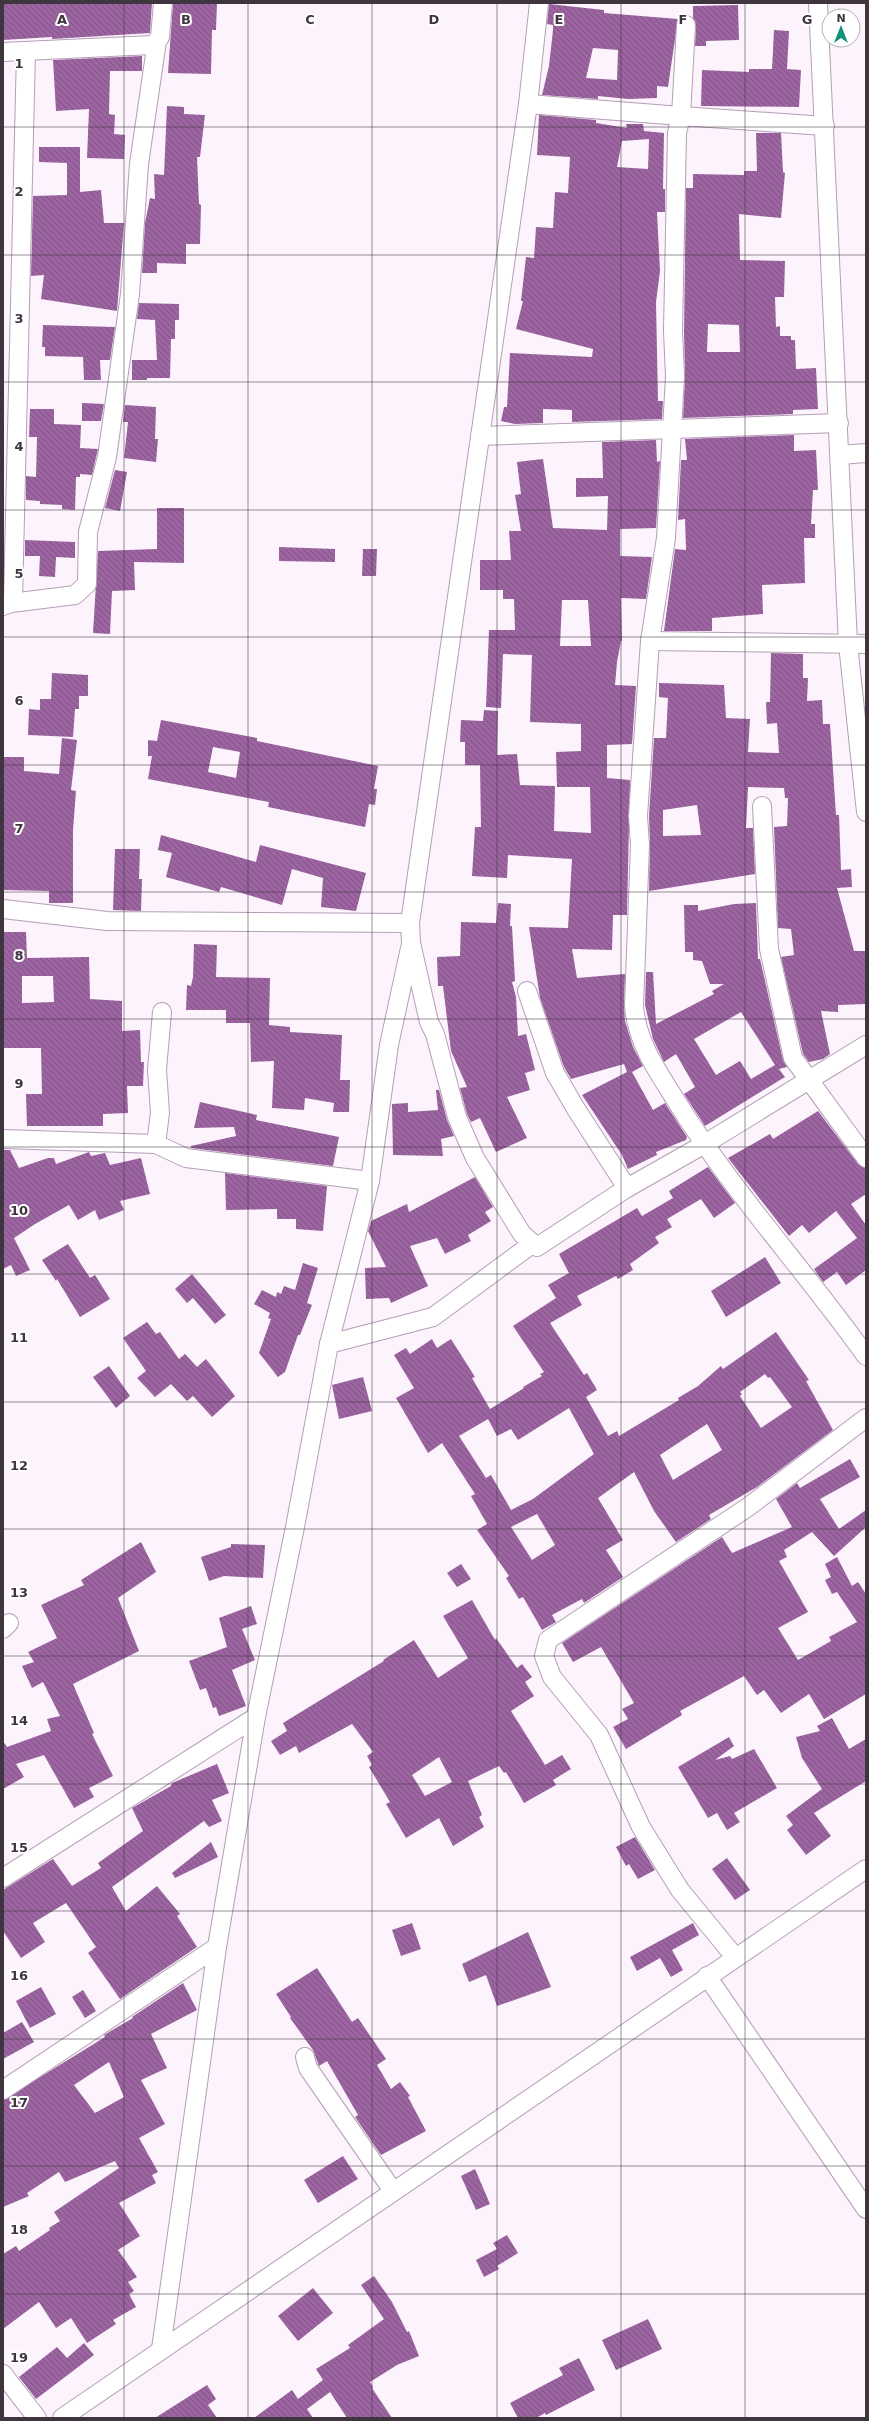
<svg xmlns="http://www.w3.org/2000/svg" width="869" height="2421" font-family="'DejaVu Sans',sans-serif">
  <defs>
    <pattern id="building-back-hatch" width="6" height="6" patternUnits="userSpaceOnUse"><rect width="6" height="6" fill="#9c64a0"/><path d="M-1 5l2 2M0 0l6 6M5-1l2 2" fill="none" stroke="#815384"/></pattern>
  </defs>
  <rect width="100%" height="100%" fill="#fcf3fd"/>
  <!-- building -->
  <g fill="url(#building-back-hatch)" fill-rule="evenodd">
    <path d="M3 3H152L150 33 52 39V37L3 40Z"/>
    <path d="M173 3H217L216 30H212L211 74 168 73Z"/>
    <path d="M549 4 604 10V13L678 19 668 87 657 86V98L628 99 598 96V99L542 95 549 66 553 30V25L547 24ZM593 48 618 50 617 80 586 78Z"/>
    <path d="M738 5 739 40 706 41V46H695L696 26 693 18V6Z"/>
    <path d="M774 30 789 31 787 69 801 70 799 107 701 106 702 70 749 72V69H772Z"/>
    <path d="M142 56V71H110L109 114 115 115 114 134 125 135 124 159 87 158 89 109 56 111 53 60Z"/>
    <path d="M167 106 184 107V114L205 115 200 157H197L199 204 201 205 200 244H186V264L157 263V273H142L145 223 150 198 155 199 154 174 164 175Z"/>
    <path d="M539 115 596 120V123L627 128 626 124H643L644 131 664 133 663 189H665V212H657L660 271 656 302 658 401H663L662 419 572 422V410L543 409V423L515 424 501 421 504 407H507L510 353 592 357 593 349 516 329 523 301H521L526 257 534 258 536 227 553 228 555 192 568 193 570 157 537 155ZM649 139 648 169 617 167 622 141Z"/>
    <path d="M756 133H781L783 172 785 173 781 218 739 214 740 260 785 261 784 297H775L776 327 780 326V336H791V340H795L796 369 816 368 818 409 793 410V414L683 418 685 377 684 331 686 188H693V174L744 175V171H757ZM708 324 739 325 740 352H707Z"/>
    <path d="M39 147H80V192L101 190 104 223H124L117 311 41 299 44 275 31 276 33 196 67 195V163L39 162Z"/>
    <path d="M139 303 179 304V320H175V339H171L170 378H147V380H132V360H157L155 320 137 319Z"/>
    <path d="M43 325 115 327 110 360H100L101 380H84L83 357 45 356V347H42Z"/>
    <path d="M82 403 104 404 101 421H82Z"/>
    <path d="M125 405 156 407 155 439H158L156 462 124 458 128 422H123Z"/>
    <path d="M30 409H54V424L81 425 80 448 98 449 92 475 80 474V477H76L75 510 62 509V505L40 504V501L26 500V476L36 477 37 437H29Z"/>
    <path d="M794 435V451L816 450 818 490H813L811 524H815V538H804L805 583 762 585 763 614 712 618V631H664L675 549 686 550 685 519 678 520 681 460H687L685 439Z"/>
    <path d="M656 440 657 462 660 461 656 528 620 529V556L652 557 646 599 621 598 622 641H621L617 662 615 685 636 686 632 744 607 745V778L630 780 627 915H613L612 950 572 949 577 978 625 974 624 1006 625 1021 633 1047 643 1066 632 1072 653 1110 665 1103 687 1137 686 1140 656 1152 657 1155 628 1169 622 1155 582 1095 627 1072 624 1064 571 1079 564 1067 540 998 529 927 568 928 572 859 508 855 507 878 472 876 475 827H481L480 765H465V742H460L461 720 483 721 484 710 498 711 497 755 517 754 520 785 555 786 554 831 591 833 590 787H557L556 752 581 751V724L530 722 532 655 503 654 501 708 486 707 489 630H515L514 599H503V590H480V560H511L509 531H521L515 495 521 494 517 462 543 459 553 528 607 530 608 496 576 497V478H603L602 442ZM562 600H588L591 646H560Z"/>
    <path d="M115 470 127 472 120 511 105 508Z"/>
    <path d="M157 508H184V563L134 562 135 590 112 591 110 634 93 633 98 551 157 549Z"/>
    <path d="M25 540 75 542V558L56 557 55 577 39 576 40 556H25Z"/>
    <path d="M279 547 335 549V562L279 561Z"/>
    <path d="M363 549H377L376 576H362Z"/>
    <path d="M771 653 803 654V678H808L807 701 822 700 823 724H830L836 815H839L841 870 851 869 852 887 837 888 854 951H866V1004L838 1005V1012L821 1011 830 1054 823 1059 809 1062 803 1054 781 957 794 955 791 929 778 928 774 827 787 826 788 798H785L784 788 748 787 746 828H753L755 874 649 891 650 845 649 816 654 738H666L668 698 659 697V683L724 685 726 718 750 719 748 752 779 753 777 723 767 724 766 702H770ZM697 805 701 835 663 836V810Z"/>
    <path d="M52 673 88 675V696H79V709H75L73 737 28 735 29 709 40 710V699H51Z"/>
    <path d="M161 720 257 738V741L378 766 374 789H377L375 805 369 804 365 827 268 807 269 802 148 779 152 756H148V740L157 741ZM213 747 240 752 236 778 208 772Z"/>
    <path d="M62 738 77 740 71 790 76 791 73 830V903H49V891L3 890V757H24V771L59 774Z"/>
    <path d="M161 835 256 862 260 845 366 873 356 911 321 907 323 878 292 869 282 905 221 887 219 892 166 877 172 853 158 850Z"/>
    <path d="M115 849H140L139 879H142L141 911 113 910Z"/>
    <path d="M498 903 511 904 510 926H512L515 981 512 982 516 997 518 1036 526 1034 535 1070 525 1073 530 1090 507 1097 527 1138 496 1152 480 1118 471 1122 467 1114 460 1088 467 1087 451 1051 443 986H438L437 957 460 956 461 922 496 923Z"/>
    <path d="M756 903 758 959H760L783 1060 787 1067 779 1069 785 1077 705 1126 684 1094 695 1087 676 1054 664 1062 653 1039 645 1005 646 972H653L656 1024 714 994 712 991 724 984H710L702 961 693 960V952H685L684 905H698V911L734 904ZM741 1012 775 1065 751 1079 740 1061 716 1075 694 1039Z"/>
    <path d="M3 932H26L27 958 89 957 90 999 122 1001V1031L140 1030 141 1062H144L143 1086H127L128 1113 103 1114V1126H27L26 1094H42L41 1048H3ZM22 976H53L54 1002 22 1003Z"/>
    <path d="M194 944 217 945 216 977 270 978 269 1025 290 1027V1032L342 1035 340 1080H350L349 1112H333L334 1103 305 1098 304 1110 272 1108 274 1061 251 1062 250 1023H226V1010H186L187 985 191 986 193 977Z"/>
    <path d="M436 1090H439L447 1120 454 1136 441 1139 443 1156 393 1155 392 1104 408 1103V1112L438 1110Z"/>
    <path d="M200 1102 257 1115 256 1120 339 1137 333 1166 191 1148V1146L236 1136 234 1127 194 1128Z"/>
    <path d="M818 1111 858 1164 866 1168V1194L851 1204 866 1225V1270L846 1285 837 1272 823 1282 814 1269 857 1238 836 1211 809 1233 802 1225 789 1236 728 1158 770 1134 773 1139Z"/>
    <path d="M3 1150H10L19 1168 48 1158H54L56 1164 89 1152 91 1156 105 1153 110 1165 141 1158 150 1194 120 1201 124 1210 99 1220 95 1210 78 1220 69 1205 35 1224 14 1238 30 1270 16 1276 11 1265 3 1269Z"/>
    <path d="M708 1167 735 1203 714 1218 701 1199 667 1219 672 1227 655 1237 659 1243 630 1264 633 1270 618 1279 616 1276 577 1296 582 1305 550 1323 584 1375 587 1373 597 1390 586 1397 608 1436 617 1431 619 1436 679 1400 678 1398 698 1386 721 1366 723 1369 776 1332 809 1380 806 1381 833 1430 757 1487 709 1515 711 1519 676 1542 654 1511 634 1472 598 1498 623 1540 606 1550 623 1577 584 1603 582 1599 552 1615 556 1622 542 1630 523 1597 519 1599 506 1578 509 1576 477 1530 487 1524 471 1496 475 1494 442 1443 428 1453 396 1398 414 1388 394 1355 406 1348 410 1354 432 1339 437 1348 451 1339 475 1377 472 1378 490 1409 524 1388 523 1387 542 1376 540 1374 544 1372 513 1326 556 1298 548 1285 569 1273 559 1254 637 1208 642 1216 673 1198 669 1191ZM765 1374 768 1378 770 1377 792 1407 761 1428 740 1396 742 1394 740 1392ZM569 1408 594 1454 533 1499 511 1510 491 1475 486 1478 459 1436 488 1419 497 1436 511 1429 518 1440ZM707 1424 722 1450 673 1480 660 1455ZM537 1514 555 1545 532 1560 511 1527Z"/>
    <path d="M225 1173 327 1186 323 1231 296 1229V1219H277V1209L226 1210Z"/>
    <path d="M475 1177 493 1207 485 1212 491 1221 468 1235 471 1241 445 1254 437 1238 410 1246 428 1286 391 1303 389 1298 366 1299 365 1268 386 1267 368 1231 371 1221 407 1204 409 1212Z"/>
    <path d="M68 1244 90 1278 95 1275 110 1299 80 1317 57 1279 56 1281 42 1260Z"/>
    <path d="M765 1257 781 1283 726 1317 711 1291Z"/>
    <path d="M303 1263 318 1268 307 1303 312 1305 300 1335H298L285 1372 278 1377 259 1353 271 1319 268 1318 270 1313 254 1304 262 1290 276 1297 277 1292 281 1294 284 1286 295 1290Z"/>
    <path d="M192 1274 226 1315 215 1324 193 1298 187 1303 175 1289Z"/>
    <path d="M147 1322 156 1334 160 1332 179 1359 185 1354 197 1367 206 1359 235 1396 212 1417 193 1396 187 1401 171 1384 155 1397 137 1378 146 1371 123 1338Z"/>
    <path d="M109 1366 130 1396 116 1408 93 1377Z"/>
    <path d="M363 1377 372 1411 339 1419 332 1385Z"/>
    <path d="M850 1459 860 1477 820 1499 839 1529 866 1510V1527L834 1556 812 1532 784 1550 787 1557 779 1561 808 1612 778 1628 798 1660 831 1641 829 1637 857 1622 837 1592 832 1594 825 1580 831 1577 825 1564 837 1557 852 1586 858 1582 866 1594V1694L824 1719 809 1694 781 1713 764 1690 757 1695 744 1676 680 1711 682 1715 626 1749 613 1727 628 1719 622 1709 634 1703 601 1647 573 1662 562 1643 722 1537 732 1553 792 1527 776 1499 797 1483 800 1488Z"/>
    <path d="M141 1542 156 1572 118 1598 139 1651 73 1684 94 1733 92 1734 113 1776 89 1788 94 1797 74 1808 44 1755 16 1764 24 1777 3 1789V1741L7 1747 51 1731 47 1719 60 1716 43 1682 32 1688 22 1666 34 1662 28 1652 57 1638 41 1605 84 1585 81 1580Z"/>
    <path d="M231 1544 265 1545 263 1578 224 1576 209 1581 201 1557 231 1547Z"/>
    <path d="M461 1564 471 1579 457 1587 447 1573Z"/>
    <path d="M472 1600 495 1640 496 1638 517 1668 522 1664 532 1677 525 1682 534 1696 511 1711 545 1765 562 1755 571 1769 553 1780 556 1785 524 1803 506 1772 504 1773 499 1766 468 1781 482 1815 479 1817 484 1827 453 1846 439 1818 406 1838 386 1804 390 1802 369 1767 372 1765 367 1756 373 1752 352 1724 299 1753 296 1746 280 1755 271 1741 287 1731 283 1723 384 1661 383 1660 414 1640 438 1678 468 1658 443 1616ZM439 1757 452 1782 425 1796 412 1775Z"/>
    <path d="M251 1606 257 1624 242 1629 255 1660 232 1670 246 1706 219 1716 216 1707 213 1708 206 1688 200 1690 189 1661 227 1647 219 1618Z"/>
    <path d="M832 1718 849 1749 866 1739V1781L814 1813 831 1836 806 1855 787 1830 793 1825 786 1816 822 1789 802 1758 796 1737 820 1731 817 1726Z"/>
    <path d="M729 1737 734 1746 715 1760 730 1756 732 1759 754 1749 777 1788 734 1813 740 1822 727 1830 717 1813 708 1818 678 1767Z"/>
    <path d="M217 1764 229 1793 212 1800 222 1821 209 1827 204 1821 112 1887 126 1911 157 1886 180 1914 177 1916 197 1947 120 1999 88 1953 96 1947 66 1903 33 1923 45 1942 21 1958 3 1931V1890L53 1859 72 1886 101 1868 98 1863 143 1831 132 1808 171 1786 172 1783Z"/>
    <path d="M635 1837 655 1870 638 1879 629 1864 626 1866 616 1847Z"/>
    <path d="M211 1842 218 1857 175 1878 172 1873Z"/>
    <path d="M727 1858 750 1890 735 1900 712 1869Z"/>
    <path d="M412 1923 421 1949 401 1956 392 1930Z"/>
    <path d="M693 1923 699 1935 672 1950 683 1970 671 1977 660 1958 637 1971 630 1957Z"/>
    <path d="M528 1932 551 1987 497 2006 486 1975 469 1982 462 1964Z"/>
    <path d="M317 1968 352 2022 358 2018 386 2059 377 2065 391 2089 400 2082 410 2096 408 2097 426 2131 381 2155 355 2117 358 2115 327 2061 319 2066 313 2050 290 2018 291 2017 276 1994Z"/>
    <path d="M183 1983 197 2010 151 2034 167 2068 141 2080 165 2124 139 2138 158 2172 152 2175 156 2183 119 2203 140 2236 118 2250 137 2277 128 2282 134 2291 129 2294 136 2307 113 2320 116 2324 87 2343 71 2318 56 2328 39 2302 3 2329V2254L16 2246 19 2251 50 2230 49 2228 60 2221 54 2212 119 2168 115 2161 65 2182 59 2172 27 2193 29 2196 3 2207V2100L105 2037 104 2035 133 2018 132 2017ZM109 2062 124 2097 95 2113 74 2085Z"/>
    <path d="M41 1987 56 2014 30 2028 16 2001Z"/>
    <path d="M83 1990 96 2011 85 2018 72 1997Z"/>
    <path d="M22 2022 34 2042 3 2059V2033Z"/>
    <path d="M343 2156 358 2179 318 2203 304 2180Z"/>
    <path d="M475 2169 490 2204 476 2210 461 2176Z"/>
    <path d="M507 2235 518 2253 497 2266 499 2269 484 2277 476 2260 497 2249 493 2243Z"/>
    <path d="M374 2276 392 2302 407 2332 409 2331 419 2356 397 2365 370 2382 373 2387 372 2388 392 2418H347L330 2392 307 2409 313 2418H254L292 2390 298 2399 323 2380 316 2369 350 2348 348 2345 384 2319 361 2285Z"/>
    <path d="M313 2288 333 2313 298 2341 278 2316Z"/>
    <path d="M648 2319 662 2349 616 2370 602 2340Z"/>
    <path d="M84 2343 94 2355 36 2399 19 2377 57 2347 67 2358Z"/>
    <path d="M579 2358 595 2390 546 2415 545 2413 536 2418H518L510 2403 563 2375 559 2368Z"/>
    <path d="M207 2385 216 2399 208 2405 217 2418H155Z"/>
  </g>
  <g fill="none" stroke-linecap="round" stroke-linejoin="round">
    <!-- minor casing -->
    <g stroke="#b49fb6" stroke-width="20">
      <g id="minor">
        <path d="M539 3 528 104 410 923 411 943 429 1022 435 1034 457 1117 475 1158 522 1234 537 1247 627 1188 703 1145 866 1045"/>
        <path d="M818 3 848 644 866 812"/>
        <path d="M3 52 152 45 157 41"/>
        <path d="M528 104 681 116 686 25"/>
        <path d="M825 126 681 116 677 133 673 331 675 376 666 538 650 641 638 816 640 845 634 1006C637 1042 656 1069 675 1099 731 1190 804 1269 866 1356"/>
        <path d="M480 436 839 423"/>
        <path d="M840 455 866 453"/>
        <path d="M11 603 13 600 26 51"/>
        <path d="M3 606 11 603 75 595 87 584 88 532 107 457 130 294 139 164 157 41 160 37 163 3"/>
        <path d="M650 641 866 644"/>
        <path d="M762 806 769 949 793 1058 866 1158"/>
        <path d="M3 909 107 921 410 923"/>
        <path d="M527 991 555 1073 576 1109 627 1188"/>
        <path d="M3 1139 156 1144 186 1158 370 1181"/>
        <path d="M156 1144 160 1113 157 1070 162 1012"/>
        <path d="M329 1344 433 1317 532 1244"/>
        <path d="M3 1629 9 1623"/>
        <path d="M3 1878 256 1717"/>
        <path d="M735 1957 680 1890 641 1827 599 1735 552 1677 544 1656 548 1640 748 1507 866 1418"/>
        <path d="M707 1976 866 2209"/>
        <path d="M305 2057 308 2068 393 2191"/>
        <path d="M3 2090 217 1947"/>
        <path d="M161 2349 217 1947 256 1717 295 1527 329 1344 370 1181 389 1045 410 948"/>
        <path d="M3 2374 37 2418"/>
        <path d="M62 2418 866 1869"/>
      </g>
    </g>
    <!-- minor -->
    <use href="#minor" stroke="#fff" stroke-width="18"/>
  </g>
  <!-- grid -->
  <path fill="none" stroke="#3e353e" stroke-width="1" stroke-opacity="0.55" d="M124 3V2418M248 3V2418M372 3V2418M497 3V2418M621 3V2418M745 3V2418M3 127H866M3 255H866M3 382H866M3 510H866M3 637H866M3 765H866M3 892H866M3 1019H866M3 1147H866M3 1274H866M3 1402H866M3 1529H866M3 1656H866M3 1784H866M3 1911H866M3 2039H866M3 2166H866M3 2294H866"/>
  <g font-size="13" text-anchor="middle" font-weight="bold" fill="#3e353e" stroke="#fff" stroke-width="4" stroke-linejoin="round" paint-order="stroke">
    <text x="62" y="24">A</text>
    <text x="186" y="24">B</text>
    <text x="310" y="24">C</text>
    <text x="434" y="24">D</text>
    <text x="559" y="24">E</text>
    <text x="683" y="24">F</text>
    <text x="807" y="24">G</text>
    <text x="19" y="68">1</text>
    <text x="19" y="196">2</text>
    <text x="19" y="323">3</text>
    <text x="19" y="451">4</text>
    <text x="19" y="578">5</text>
    <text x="19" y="705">6</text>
    <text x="19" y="833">7</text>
    <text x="19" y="960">8</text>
    <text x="19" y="1088">9</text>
    <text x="19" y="1215">10</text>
    <text x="19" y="1342">11</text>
    <text x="19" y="1470">12</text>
    <text x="19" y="1597">13</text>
    <text x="19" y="1725">14</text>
    <text x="19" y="1852">15</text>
    <text x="19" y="1980">16</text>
    <text x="19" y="2107">17</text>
    <text x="19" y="2234">18</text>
    <text x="19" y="2362">19</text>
  </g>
  <!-- border -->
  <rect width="869" height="2421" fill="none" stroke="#3e353e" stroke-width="8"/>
  <!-- north arrow -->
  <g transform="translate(841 28)"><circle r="19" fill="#ffffff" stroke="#b2aeb2"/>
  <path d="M0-3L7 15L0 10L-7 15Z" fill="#0f9078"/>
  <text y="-6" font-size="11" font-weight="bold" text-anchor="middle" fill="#3e353e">N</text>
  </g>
</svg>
